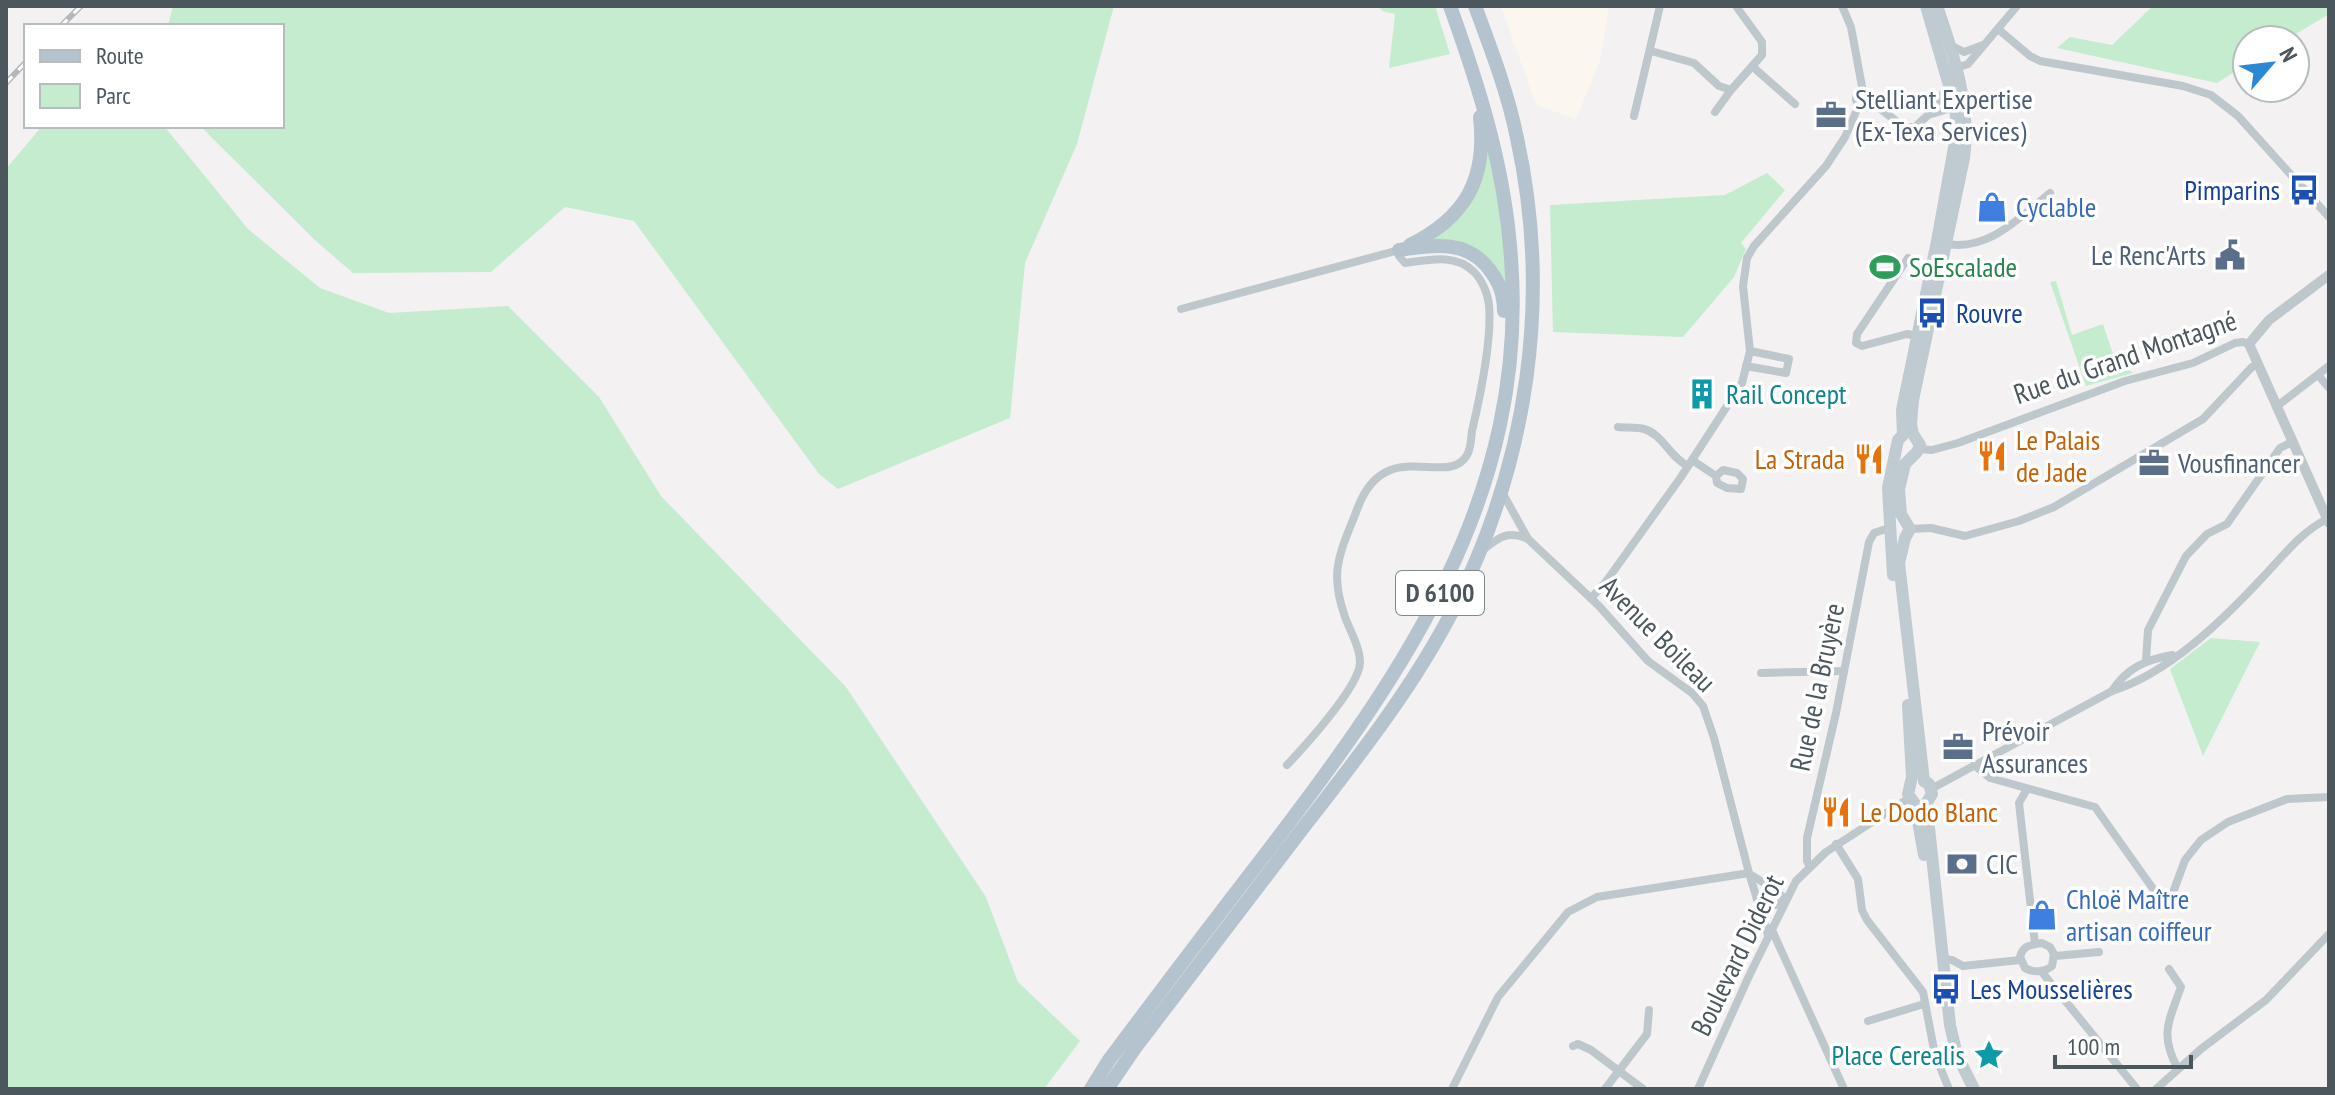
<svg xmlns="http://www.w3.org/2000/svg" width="2335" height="1095" font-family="'PT Sans Narrow',sans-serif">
  <rect width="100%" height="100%" fill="#f3f1f2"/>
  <!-- commercial -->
  <path fill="#fbf6ee" d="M1501 6H1609L1600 61 1576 119 1536 105Z"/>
  <!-- green -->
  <g fill="#c5eccf">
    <path d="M173 6H1114L1077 144 1025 263 1010 418 838 489 819 474 634 221 565 207 491 272 353 273 317 242 200 126H282V26H168Z"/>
    <path d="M1379 6H1435L1450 54 1389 68 1395 14 1382 11Z"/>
    <path d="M2153 6H2329V14L2286 40H2247V64L2217 83 2057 48 2070 37 2112 45Z"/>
    <path d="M42 126H164L248 229 320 288 389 313 508 306 599 397 661 496 846 687 986 897 1018 982 1080 1041 1044 1089H6V169Z"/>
    <path d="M1487 147 1503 225 1507 288 1498 273 1430 241 1441 233Z"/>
    <path d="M1767 173 1785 190 1741 243 1746 249 1734 277 1683 337 1553 332 1550 205 1725 195Z"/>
    <path d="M2056 281 2072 335 2103 324 2113 354 2102 362 2104 370 2121 365 2133 373 2086 386 2050 282Z"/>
    <path d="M2211 638 2260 642 2203 756 2170 669Z"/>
  </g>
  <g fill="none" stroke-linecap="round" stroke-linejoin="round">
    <!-- minor -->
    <g stroke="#bec7cc" stroke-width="8">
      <path d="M1842 6 1851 27 1863 92"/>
      <path d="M1998 29 2030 56 2040 61 2183 86 2211 95 2238 116 2329 217"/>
      <path d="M1952 46 1964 52 1983 45"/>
      <path d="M1651 51 1694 63 1719 86 1731 90 1762 55V42L1736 6"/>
      <path d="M1953 65 1962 66 1968 64 2017 6"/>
      <path d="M1753 67 1795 104"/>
      <circle cx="1863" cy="99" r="7"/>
      <path d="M1870 101 1904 127H1915L1928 115 1949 85"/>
      <path d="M1715 112 1731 90"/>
      <path d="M1928 115 1958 106"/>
      <path d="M1634 116 1660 6"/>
      <path d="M1942 243C1986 254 2019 218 2050 193"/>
      <path d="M1908 258 1857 334 1856 343 1862 346 1907 334 1922 337"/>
      <path d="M1181 309 1399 250V256L1405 263C1428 260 1456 253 1474 272 1482 280 1488 294 1489 305 1492 339 1480 397 1472 431 1471 438 1471 449 1467 455 1448 489 1386 434 1358 507 1341 552 1328 569 1345 617 1350 631 1360 647 1360 663 1359 687 1304 747 1287 765"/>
      <path d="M1746 366 1786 373 1789 359 1750 351"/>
      <path d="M2318 375 2329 388"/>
      <path d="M2276 407 2329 366"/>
      <path d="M1618 427C1626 428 1636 427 1644 429 1663 434 1670 458 1688 466"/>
      <path d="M1919 449 1932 450 1958 443 2125 381 2193 363 2235 343 2243 342 2249 344"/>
      <path d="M1692 460 1716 476 1717 483 1727 488 1741 489 1743 479 1737 473 1723 470 1716 476"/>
      <path d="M1502 492 1528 539 1599 606 1648 661 1692 693 1703 706 1714 738 1749 873 1768 935"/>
      <path d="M1910 529 1931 528 1965 536 2019 521 2054 507 2203 419 2252 367 2258 364"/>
      <path d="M1483 550C1499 537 1508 530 1528 539"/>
      <path d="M1591 598 1605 583 1681 477 1742 383 1750 351 1743 286 1747 258 1754 246 1826 166 1845 137 1859 105"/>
      <path d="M2146 661 2148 630 2186 556 2207 534 2227 524 2280 448 2292 442"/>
      <path d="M1761 673 1844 671"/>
      <path d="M2112 691C2127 668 2145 660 2172 655"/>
      <path d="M1974 765 1990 778 2095 807 2161 900 2171 898 2185 860 2201 840 2228 822 2287 799 2329 797"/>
      <path d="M1931 789 2112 691C2169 673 2223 620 2263 577 2283 556 2301 532 2327 519"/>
      <path d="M2027 789 2019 803 2035 944"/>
      <path d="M1836 844 1858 879 1862 910 1867 920 1923 992 1935 1055 1949 1089"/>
      <path d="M1810 867 1807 861V838L1836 713 1869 542 1874 533 1889 528"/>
      <path d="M1753 876 1778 892 1786 900"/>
      <path d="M1759 900 1776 905 1785 900"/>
      <path d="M1771 928 1844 1089"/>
      <path d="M2042 943 2050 947 2054 954 2052 966C2045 972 2033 973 2025 968L2020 957C2023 945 2031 945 2042 943Z"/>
      <path d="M2055 956 2099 952"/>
      <path d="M1944 959 1952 960 1963 966 2020 960"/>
      <path d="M2169 969 2181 987C2169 1021 2159 1034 2178 1069"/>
      <path d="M2041 971 2137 1089"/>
      <path d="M1868 1021 1924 1004"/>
      <path d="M1573 1046 1578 1044 1591 1050 1643 1089"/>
      <path d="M1452 1089 1498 997 1568 912 1597 897 1749 873"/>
      <path d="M1605 1089 1647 1034 1649 1010"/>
      <path d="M1698 1089 1749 976 1796 881 1826 852 1909 798"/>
      <path d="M2156 1089 2201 1049 2266 1000 2329 934"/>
    </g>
    <!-- tertiary -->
    <path stroke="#bec7cc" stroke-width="10" d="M2329 275 2269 320 2249 344 2329 523"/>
    <!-- secondary -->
    <g stroke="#bfcad1" stroke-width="12">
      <path d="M1903 435 1902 410 1937 241 1957 131 1955 106 1926 6"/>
      <path d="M1893 575 1888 488 1898 440 1903 435"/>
      <path d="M1908 705 1912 777 1908 794 1915 804"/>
      <path d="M1924 781 1899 563 1905 538 1910 529 1901 514 1899 489 1905 464 1917 452 1920 445 1913 434 1911 424 1913 400 1964 158C1971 106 1954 55 1937 6"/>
      <path d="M1924 781 1929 784 1932 794 1927 802V809L1950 1025 1957 1055 1974 1089"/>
      <path d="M1915 804 1924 855"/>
    </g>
    <!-- primary -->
    <g stroke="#b4c3cd" stroke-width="14">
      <path d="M1410 245C1466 217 1487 179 1480 117"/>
      <path d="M1399 250C1432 245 1466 239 1489 269 1499 282 1504 294 1504 311"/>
      <path d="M1091 1089 1109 1060C1162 989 1216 918 1270 848 1406 670 1529 493 1511 258 1505 169 1480 89 1450 6"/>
      <path d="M1107 1089 1135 1048C1187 979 1240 910 1293 841 1350 767 1411 692 1454 608 1528 462 1552 298 1517 138 1508 93 1491 49 1475 6"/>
    </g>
    <!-- rail casing -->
    <g stroke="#b4b7bb" stroke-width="6">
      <g id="rail">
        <path d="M61 26 81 6"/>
        <path d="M6 83 26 62"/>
      </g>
    </g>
    <!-- rail -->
    <use href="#rail" stroke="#fff" stroke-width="3" stroke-dasharray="9" stroke-linecap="butt"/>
  </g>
  <!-- icons -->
  <defs>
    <g id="office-bare" transform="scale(2.4)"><path d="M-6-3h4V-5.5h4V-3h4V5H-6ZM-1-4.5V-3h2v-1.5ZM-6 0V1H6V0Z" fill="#5c6f8a" stroke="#fff" stroke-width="2.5" paint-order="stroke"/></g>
    <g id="bus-bare" transform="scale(2.4)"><path d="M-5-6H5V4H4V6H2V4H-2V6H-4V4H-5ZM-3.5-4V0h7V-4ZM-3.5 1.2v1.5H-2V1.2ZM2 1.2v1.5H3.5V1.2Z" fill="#1a4fb4" stroke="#fff" stroke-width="2.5" paint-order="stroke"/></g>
    <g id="shop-bare" transform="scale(2.4)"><path d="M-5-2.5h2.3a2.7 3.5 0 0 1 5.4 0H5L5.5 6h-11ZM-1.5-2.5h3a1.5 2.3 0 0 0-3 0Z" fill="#3f7fe0" stroke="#fff" stroke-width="2.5" paint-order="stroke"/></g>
    <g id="civic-bare" transform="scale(2.4)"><path d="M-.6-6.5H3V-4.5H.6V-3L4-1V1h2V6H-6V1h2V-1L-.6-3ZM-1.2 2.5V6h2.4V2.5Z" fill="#5c6f8a" stroke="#fff" stroke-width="2.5" paint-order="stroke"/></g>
    <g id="stadium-bare" transform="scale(2.4)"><path d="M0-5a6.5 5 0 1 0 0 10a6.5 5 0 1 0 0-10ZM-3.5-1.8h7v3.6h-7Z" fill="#2e9e5b" stroke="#fff" stroke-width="2.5" paint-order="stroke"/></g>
    <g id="building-bare" transform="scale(2.4)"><path d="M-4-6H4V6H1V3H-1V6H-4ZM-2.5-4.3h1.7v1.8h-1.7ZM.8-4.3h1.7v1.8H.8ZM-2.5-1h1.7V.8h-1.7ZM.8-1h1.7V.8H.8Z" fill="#0f9aa8" stroke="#fff" stroke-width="2.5" paint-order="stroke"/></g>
    <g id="restaurant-bare" transform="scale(2.4)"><path d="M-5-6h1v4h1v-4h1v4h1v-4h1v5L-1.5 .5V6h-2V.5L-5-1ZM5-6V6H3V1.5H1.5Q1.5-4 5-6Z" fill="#e8710a" stroke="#fff" stroke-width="2.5" paint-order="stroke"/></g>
    <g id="bank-bare" transform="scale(2.4)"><path d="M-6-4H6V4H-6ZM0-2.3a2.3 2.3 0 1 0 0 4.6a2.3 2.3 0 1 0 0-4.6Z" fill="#5c6f8a" stroke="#fff" stroke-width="2.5" paint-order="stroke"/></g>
    <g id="sight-bare" transform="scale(2.4)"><path d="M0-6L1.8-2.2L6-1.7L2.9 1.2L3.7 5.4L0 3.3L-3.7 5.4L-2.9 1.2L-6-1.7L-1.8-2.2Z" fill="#0f9aa8" stroke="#fff" stroke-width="2.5" paint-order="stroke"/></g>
  </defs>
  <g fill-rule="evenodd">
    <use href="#office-bare" x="1831" y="115"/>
    <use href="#bus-bare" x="2304" y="190"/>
    <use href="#shop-bare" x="1992" y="207"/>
    <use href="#civic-bare" x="2230" y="255"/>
    <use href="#stadium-bare" x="1885" y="267"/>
    <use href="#bus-bare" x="1932" y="313"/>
    <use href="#building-bare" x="1702" y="394"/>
    <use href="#restaurant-bare" x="1992" y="456"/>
    <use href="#restaurant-bare" x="1869" y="459"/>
    <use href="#office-bare" x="2154" y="463"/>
    <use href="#office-bare" x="1958" y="747"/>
    <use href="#restaurant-bare" x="1836" y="812"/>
    <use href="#bank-bare" x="1962" y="864"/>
    <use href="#shop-bare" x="2042" y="915"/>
    <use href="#bus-bare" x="1946" y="989"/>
    <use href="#sight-bare" x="1989" y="1055"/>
  </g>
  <g text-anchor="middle" stroke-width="7" stroke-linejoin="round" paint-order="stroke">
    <!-- shield labels -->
    <rect fill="#fff" stroke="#81898e" stroke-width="2" x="1396" y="571" width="88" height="44" rx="6"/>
    <g font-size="26" font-weight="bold" fill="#4b575d">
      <text x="1440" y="602">D 6100</text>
    </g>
    <!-- service labels -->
    <g font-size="28" fill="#4e5e75" stroke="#fff" text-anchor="start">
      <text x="1855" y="109">Stelliant Expertise<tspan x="1855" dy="32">(Ex-Texa Services)</tspan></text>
      <text x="2206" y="265" text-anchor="end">Le Renc'Arts</text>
      <text x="2178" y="473">Vousfinancer</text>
      <text x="1982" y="741">Prévoir<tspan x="1982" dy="32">Assurances</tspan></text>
      <text x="1986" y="874">CIC</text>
    </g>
    <!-- transit labels -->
    <g font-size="28" fill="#164399" stroke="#fff" text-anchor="start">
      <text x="2280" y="200" text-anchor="end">Pimparins</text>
      <text x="1956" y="323">Rouvre</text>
      <text x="1970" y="999">Les Mousselières</text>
    </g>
    <!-- shop labels -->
    <g font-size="28" fill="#366cbe" stroke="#fff" text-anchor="start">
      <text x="2016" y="217">Cyclable</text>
      <text x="2066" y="909">Chloë Maître<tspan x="2066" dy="32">artisan coiffeur</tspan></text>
    </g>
    <!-- leisure labels -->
    <g font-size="28" fill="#27864d" stroke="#fff" text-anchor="start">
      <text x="1909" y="277">SoEscalade</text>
    </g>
    <!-- street labels -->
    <g font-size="28" fill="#4b575d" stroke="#fff">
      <text transform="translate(2125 357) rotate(-19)" y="10">Rue du Grand Montagné</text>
      <text transform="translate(1658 634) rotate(45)" y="10">Avenue Boileau</text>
      <text transform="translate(1817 687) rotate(-78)" y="10">Rue de la Bruyère</text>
      <text transform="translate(1737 955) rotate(-64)" y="10">Boulevard Diderot</text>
    </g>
    <!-- culture labels -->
    <g font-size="28" fill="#0d838f" stroke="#fff" text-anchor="start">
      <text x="1726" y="404">Rail Concept</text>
      <text x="1965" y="1065" text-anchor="end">Place Cerealis</text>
    </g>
    <!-- food labels -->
    <g font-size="28" fill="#c56008" stroke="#fff" text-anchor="start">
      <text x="2016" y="450">Le Palais<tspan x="2016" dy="32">de Jade</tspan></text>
      <text x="1845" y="469" text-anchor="end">La Strada</text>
      <text x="1860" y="822">Le Dodo Blanc</text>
    </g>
  </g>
  <!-- border -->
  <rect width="2335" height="1095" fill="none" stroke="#4b575d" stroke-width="16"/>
  <!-- legend -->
  <rect x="24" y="24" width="260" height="104" fill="#ffffff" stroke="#b7bcbe" stroke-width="2"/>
  <rect x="40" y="50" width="40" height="12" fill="#b4c3cd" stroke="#b7bcbe" stroke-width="2"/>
  <text x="96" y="64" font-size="24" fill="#4b575d">Route</text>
  <rect x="40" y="84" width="40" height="24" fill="#c5eccf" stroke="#b7bcbe" stroke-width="2"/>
  <text x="96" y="104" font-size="24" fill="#4b575d">Parc</text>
  <!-- north arrow -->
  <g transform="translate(2271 64) rotate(62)"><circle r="38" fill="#ffffff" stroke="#b7bcbe" stroke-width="2"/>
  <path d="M0-6L14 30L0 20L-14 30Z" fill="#2b89d4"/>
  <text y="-12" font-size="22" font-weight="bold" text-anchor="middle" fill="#4b575d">N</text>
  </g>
  <!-- scale -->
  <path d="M2055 1055v12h136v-12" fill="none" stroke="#4b575d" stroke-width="4"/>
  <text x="2067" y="1055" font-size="24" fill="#4b575d" stroke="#ffffff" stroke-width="6" paint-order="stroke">100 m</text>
</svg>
